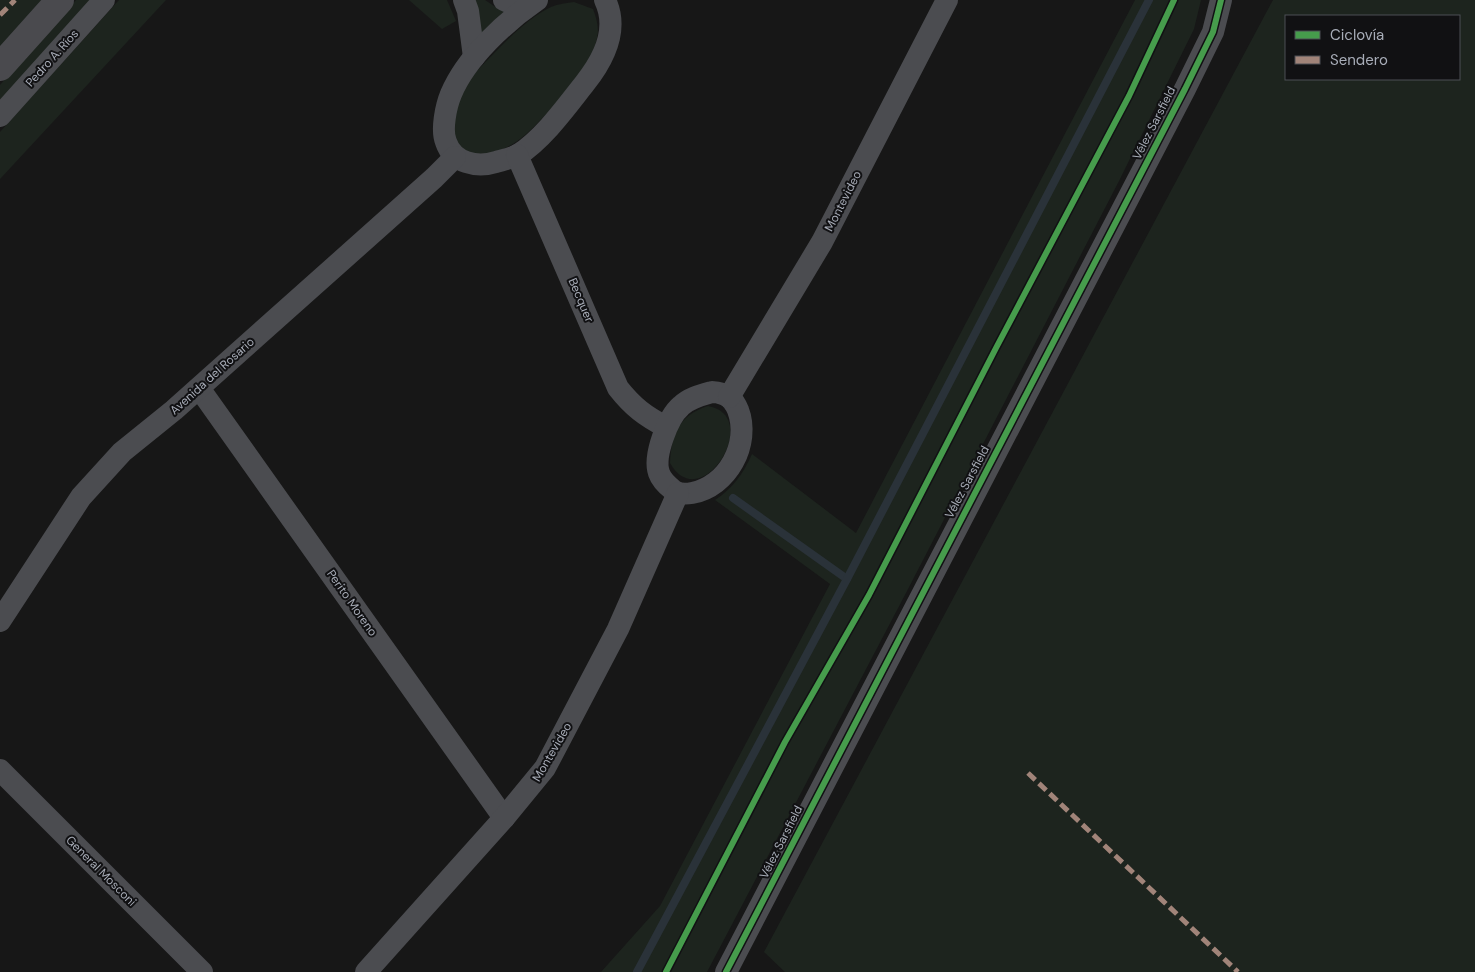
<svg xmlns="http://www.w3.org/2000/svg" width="1475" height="972" font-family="'DM Sans',sans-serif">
  <rect width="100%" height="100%" fill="#171717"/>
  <!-- green -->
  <g fill="#1d241e" fill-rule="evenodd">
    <path d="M0 0H60L0 67Z"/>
    <path d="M76 0H95L0 105V85Z"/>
    <path d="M119 0H166L0 179V132Z"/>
    <path d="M409 0H447L456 21 442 29Z"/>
    <path d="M470 0H485L494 6 509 12 478 39Z"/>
    <path d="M1135 0H1201L1194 29 1119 181 907 591 707 972H601L660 906 830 584 715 500C733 488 743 474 752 454L856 533Z"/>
    <path d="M1273 0H1475V972H785L764 952ZM1286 16H1459V79H1286Z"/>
    <path d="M574 2 593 9C597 20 600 29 596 42 590 67 545 118 525 135 515 144 498 153 484 155 477 156 472 155 466 151 460 148 453 141 452 134 450 116 464 84 477 71 497 50 525 19 551 7 558 4 567 3 574 2Z"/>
    <path d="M708 406C764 416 701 518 670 463 671 435 679 415 708 406Z"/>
  </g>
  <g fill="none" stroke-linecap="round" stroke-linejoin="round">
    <!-- stream -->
    <g stroke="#2a3239" stroke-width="8">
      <path d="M733 498 847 579"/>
      <path d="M637 972 847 579 1149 0"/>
    </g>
    <!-- street -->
    <g stroke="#4b4c50" stroke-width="22">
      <path d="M464 0 468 11 474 57"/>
      <path d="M504 0 524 9"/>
      <path d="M537 0C505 22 466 58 451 94 446 106 441 130 446 142 453 163 477 168 496 162 503 160 512 158 518 155 544 138 566 107 585 83 604 59 619 29 605 0"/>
      <path d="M0 116 104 0"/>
      <path d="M517 155 618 388C633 407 645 416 666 427"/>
      <path d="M199 388 504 818"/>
      <path d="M712 392C715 392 720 393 723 394 731 396 735 403 738 410 751 444 727 487 692 493 686 494 678 494 673 490 668 486 661 479 659 473 653 456 668 417 681 406 689 398 701 395 712 392Z"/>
      <path d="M729 397 822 242 947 0"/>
      <path d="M0 621 81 497 122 452 174 410 434 178 455 157"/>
      <path d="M0 770 202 972"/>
      <path d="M366 972 504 818 545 768 618 629 678 493"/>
      <path d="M726 972 1185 89 1213 32 1221 0"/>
    </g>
    <!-- secondary -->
    <path stroke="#4a4a4e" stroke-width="28" d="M0 67 60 0"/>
    <!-- quiet -->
    <g stroke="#a18479" stroke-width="5" stroke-dasharray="10 5" stroke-linecap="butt">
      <path d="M0 15 15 0"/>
      <path d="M1028 773 1238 972"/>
    </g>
    <!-- cycleway casing -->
    <g stroke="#111113" stroke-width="9">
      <g id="cycleway">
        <path d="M666 972 785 742 869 595 996 348 1129 96 1174 0"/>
        <path d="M726 972 1185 89 1213 32 1221 0"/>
      </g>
    </g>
    <!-- cycleway -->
    <use href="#cycleway" stroke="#469c4c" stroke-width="6"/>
  </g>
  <g text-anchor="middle" stroke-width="4" stroke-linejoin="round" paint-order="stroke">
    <!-- street labels -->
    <g font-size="12" fill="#a8adb8" stroke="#111113">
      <text transform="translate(52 58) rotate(-48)" y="4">Pedro A. Ríos</text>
      <text transform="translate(1154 123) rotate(-63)" y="4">Vélez Sarsfield</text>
      <text transform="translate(843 201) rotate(-63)" y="4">Montevideo</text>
      <text transform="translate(581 300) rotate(67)" y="4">Becquer</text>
      <text transform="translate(212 376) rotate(-42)" y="4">Avenida del Rosario</text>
      <text transform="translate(967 482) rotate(-62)" y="4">Vélez Sarsfield</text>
      <text transform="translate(352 603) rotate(55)" y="4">Perito Moreno</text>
      <text transform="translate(552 752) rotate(-60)" y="4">Montevideo</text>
      <text transform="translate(781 842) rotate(-63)" y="4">Vélez Sarsfield</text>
      <text transform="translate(101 871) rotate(45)" y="4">General Mosconi</text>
    </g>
  </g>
  <!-- legend -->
  <rect x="1285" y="15" width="175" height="65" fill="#111113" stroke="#4d4f55"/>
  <rect x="1295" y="31" width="25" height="8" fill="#469c4c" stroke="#4d4f55"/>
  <text x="1330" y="40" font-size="15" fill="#a8adb8">Ciclovía</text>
  <rect x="1295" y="56" width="25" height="8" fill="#a18479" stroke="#4d4f55"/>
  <text x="1330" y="65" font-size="15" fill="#a8adb8">Sendero</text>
</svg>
